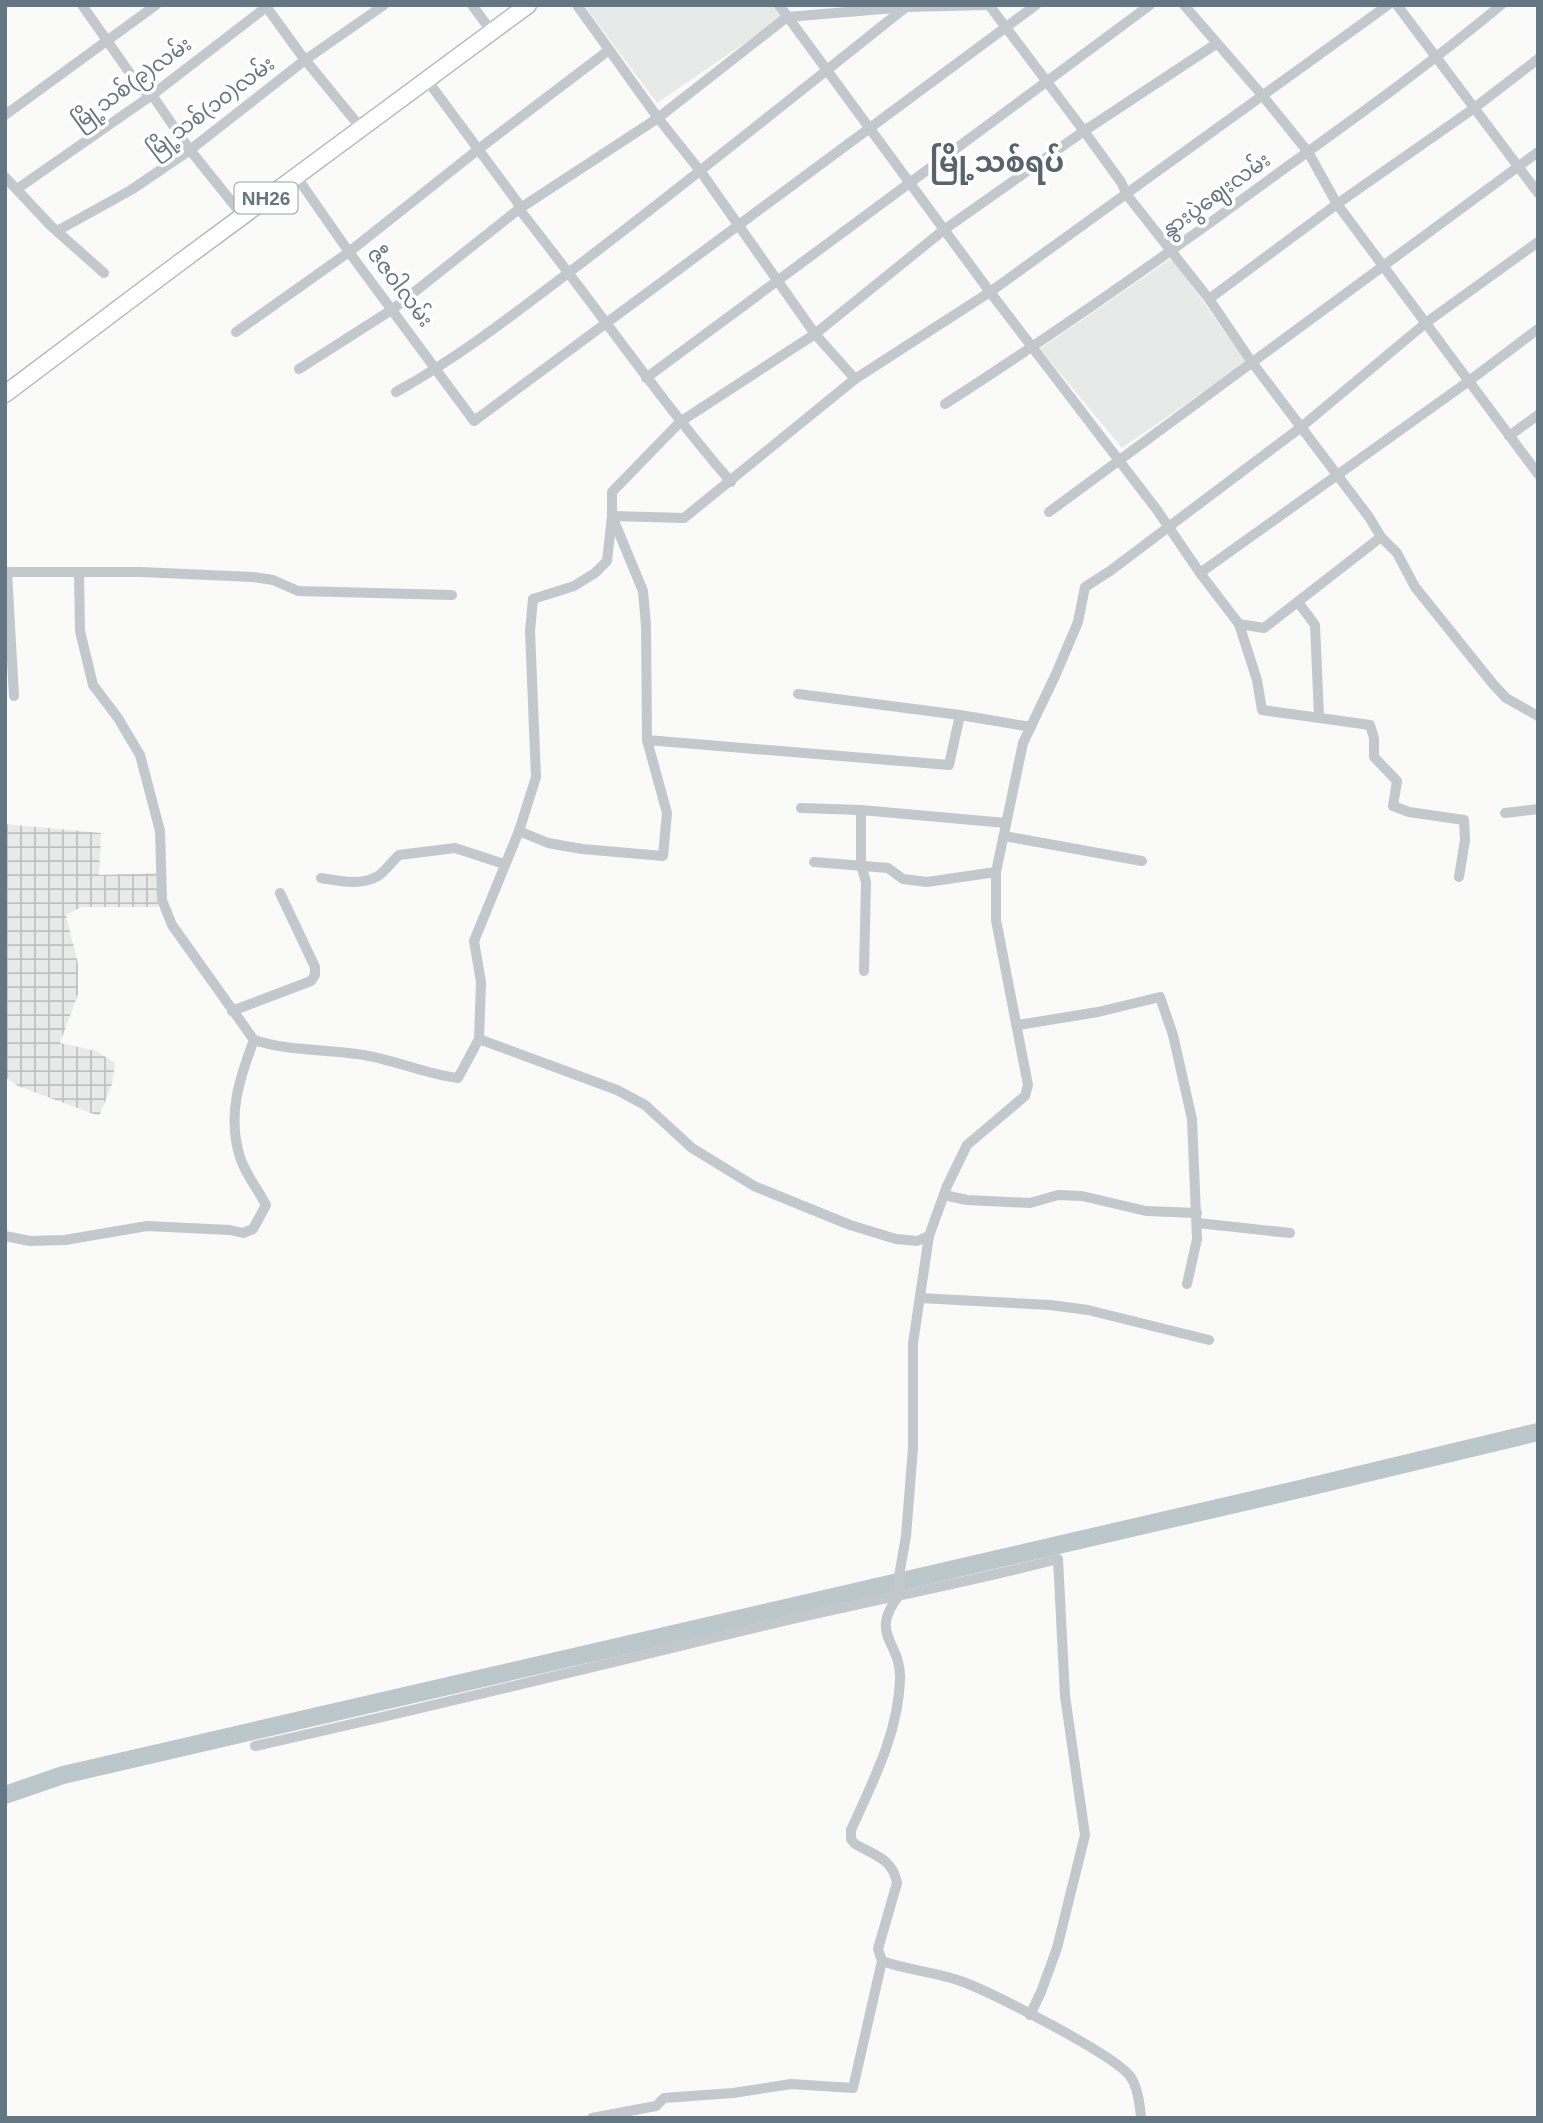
<svg xmlns="http://www.w3.org/2000/svg" width="1543" height="2123" font-family="Arial,'Noto Sans Myanmar',sans-serif">
  <defs>
    <pattern id="industrial-grid" width="8" height="8" patternUnits="userSpaceOnUse" patternTransform="scale(1.75)"><rect width="8" height="8" fill="#e8e9e9"/><path d="M0 4h8M4 0v8" fill="none" stroke="#c0c1c2"/></pattern>
  </defs>
  <rect width="100%" height="100%" fill="#fafaf8"/>
  <!-- built -->
  <g fill="#e8e9e9">
    <path d="M584 5H776L784 16 657 103Z"/>
    <path d="M1172 258 1246 362 1122 448 1040 349Z"/>
  </g>
  <!-- industrial -->
  <path fill="url(#industrial-grid)" d="M5 824 101 833 99 875 156 873 158 907H81L66 915 78 964V994L60 1043 96 1051 115 1063 112 1084 99 1116 18 1086 5 1077Z"/>
  <g fill="none" stroke-linecap="round" stroke-linejoin="round">
    <!-- river -->
    <path stroke="#bbc7cb" stroke-width="18" d="M5 1795 63 1775 1300 1489 1538 1432"/>
    <!-- trunk casing -->
    <g stroke="#b4b9bd" stroke-width="19">
      <path id="trunk" d="M5 394 179 263 528 5"/>
    </g>
    <!-- minor -->
    <g stroke="#c3c8cc" stroke-width="10">
      <path d="M82 5 141 89 152 95 190 150 243 216"/>
      <path d="M265 5 302 56 361 128"/>
      <path d="M472 5 492 32"/>
      <path d="M577 5 658 118 701 172 815 334 855 379"/>
      <path d="M779 5 990 292 1157 510 1200 573 1239 624 1257 680 1262 710 1370 725 1374 738V757L1397 781 1393 806 1409 812 1464 820 1465 840 1459 877"/>
      <path d="M989 5 1084 131 1121 182 1127 195 1209 299 1251 361 1369 517 1381 537 1397 553 1415 587 1493 684 1506 698 1538 716"/>
      <path d="M1184 5 1262 95 1308 152 1337 204 1538 474"/>
      <path d="M1397 5 1538 193"/>
      <path d="M427 80 518 203 519 209C591 299 655 394 731 482"/>
      <path d="M5 115 156 5"/>
      <path d="M296 176 349 252 474 421 1036 5"/>
      <path d="M5 177 51 226 104 273"/>
      <path d="M17 189 152 95 269 5"/>
      <path d="M57 231 131 190 190 150 305 60 384 5"/>
      <path d="M1209 299 1337 204 1473 109 1538 59"/>
      <path d="M236 332 349 252 480 148 609 50"/>
      <path d="M299 369 393 309 519 209 658 118 787 17 907 7 988 5"/>
      <path d="M646 378 1150 5"/>
      <path d="M396 392C463 355 523 307 584 261 693 178 799 92 906 7"/>
      <path d="M945 404C1060 330 1171 252 1281 171 1356 117 1430 64 1501 5"/>
      <path d="M1509 436 1538 415"/>
      <path d="M1049 512 1538 152"/>
      <path d="M5 572H79"/>
      <path d="M7 572 14 696"/>
      <path d="M1200 573 1469 381 1538 329"/>
      <path d="M452 595 298 591 273 580 253 577 141 572H79L80 631 93 685 118 718 140 755 160 831 162 900 172 925 254 1040C287 1051 323 1049 357 1054 391 1058 423 1074 458 1078L479 1039 481 982 474 941 519 831 536 777 530 631 533 599 574 586 595 573 607 561 612 516V492L680 422 815 334 945 229 1084 131 1216 44"/>
      <path d="M1298 602 1315 625 1319 716"/>
      <path d="M1239 624 1264 628 1381 537"/>
      <path d="M798 694 960 715 1031 727"/>
      <path d="M960 715 949 765 647 740 646 625 643 591 612 516 684 518 855 379 990 292 1388 5"/>
      <path d="M801 808 861 810 1006 823"/>
      <path d="M861 810V865L866 882 864 971"/>
      <path d="M1505 813 1538 809"/>
      <path d="M519 831 548 843 582 849 663 856 667 813 647 740"/>
      <path d="M1004 836 1142 861"/>
      <path d="M814 862 888 868 903 879 927 882 996 872"/>
      <path d="M321 878C340 881 361 886 378 876 386 871 392 861 399 855L455 848 504 864"/>
      <path d="M232 1011 311 981 315 975V967L280 893"/>
      <path d="M1018 1025 1098 1012 1160 997 1173 1035 1192 1119 1197 1239 1187 1284"/>
      <path d="M479 1039 617 1090 645 1105 692 1148 754 1186 850 1225 896 1239 917 1241 929 1236"/>
      <path d="M944 1195 967 1200 1030 1203 1058 1195 1082 1196 1146 1211 1197 1213"/>
      <path d="M1197 1223 1290 1233"/>
      <path d="M5 1236 30 1241 65 1240 147 1226 230 1230 243 1233 253 1229 266 1205C258 1189 245 1174 240 1157 227 1116 239 1079 254 1040"/>
      <path d="M920 1298 1050 1305 1088 1310 1209 1340"/>
      <path d="M255 1746C426 1708 597 1666 767 1625 864 1602 961 1584 1058 1559L1065 1696 1085 1835 1057 1948 1041 1992 1030 2015"/>
      <path d="M592 2118 656 2106 664 2098 733 2093 791 2084 853 2088 882 1961"/>
      <path d="M1141 2118C1140 2105 1138 2087 1130 2076 1113 2054 996 1995 966 1983 939 1972 910 1971 882 1961L878 1949 897 1883C893 1859 874 1855 855 1844L851 1839V1830C873 1781 898 1734 900 1680 902 1641 867 1636 900 1594L899 1576 906 1536 913 1448V1343L929 1236 947 1186 967 1145 1025 1096 1028 1085 996 920V872L1023 743 1056 674 1078 622 1085 587 1110 571 1300 428 1427 322 1538 242"/>
    </g>
    <!-- trunk -->
    <use href="#trunk" stroke="#fff" stroke-width="16"/>
  </g>
  <g text-anchor="middle" stroke-width="7" stroke-linejoin="round" paint-order="stroke">
    <!-- shield labels -->
    <rect fill="#fff" stroke="#939fa8" stroke-width="2" x="234.5" y="182.5" width="63" height="31" rx="5"/>
    <g font-size="19" font-weight="bold" fill="#657683">
      <text x="266" y="205">NH26</text>
    </g>
    <!-- street labels -->
    <g font-size="21" fill="#657683" stroke="#fff">
      <text transform="translate(132 83) rotate(-36)" y="7">မြို့သစ်(၉)လမ်း</text>
      <text transform="translate(211 107) rotate(-37)" y="7">မြို့သစ်(၁၀)လမ်း</text>
      <text transform="translate(1216 195) rotate(-36)" y="7">နွားပွဲဈေးလမ်း</text>
      <text transform="translate(400 287) rotate(53)" y="7">ဇီဇဝါလမ်း</text>
    </g>
    <!-- district labels -->
    <g font-size="28" font-weight="bold" fill="#57646e" stroke="#fff">
      <text x="997" y="172">မြို့သစ်ရပ်</text>
    </g>
  </g>
  <!-- border -->
  <rect width="1543" height="2123" fill="none" stroke="#657683" stroke-width="14"/>
</svg>
